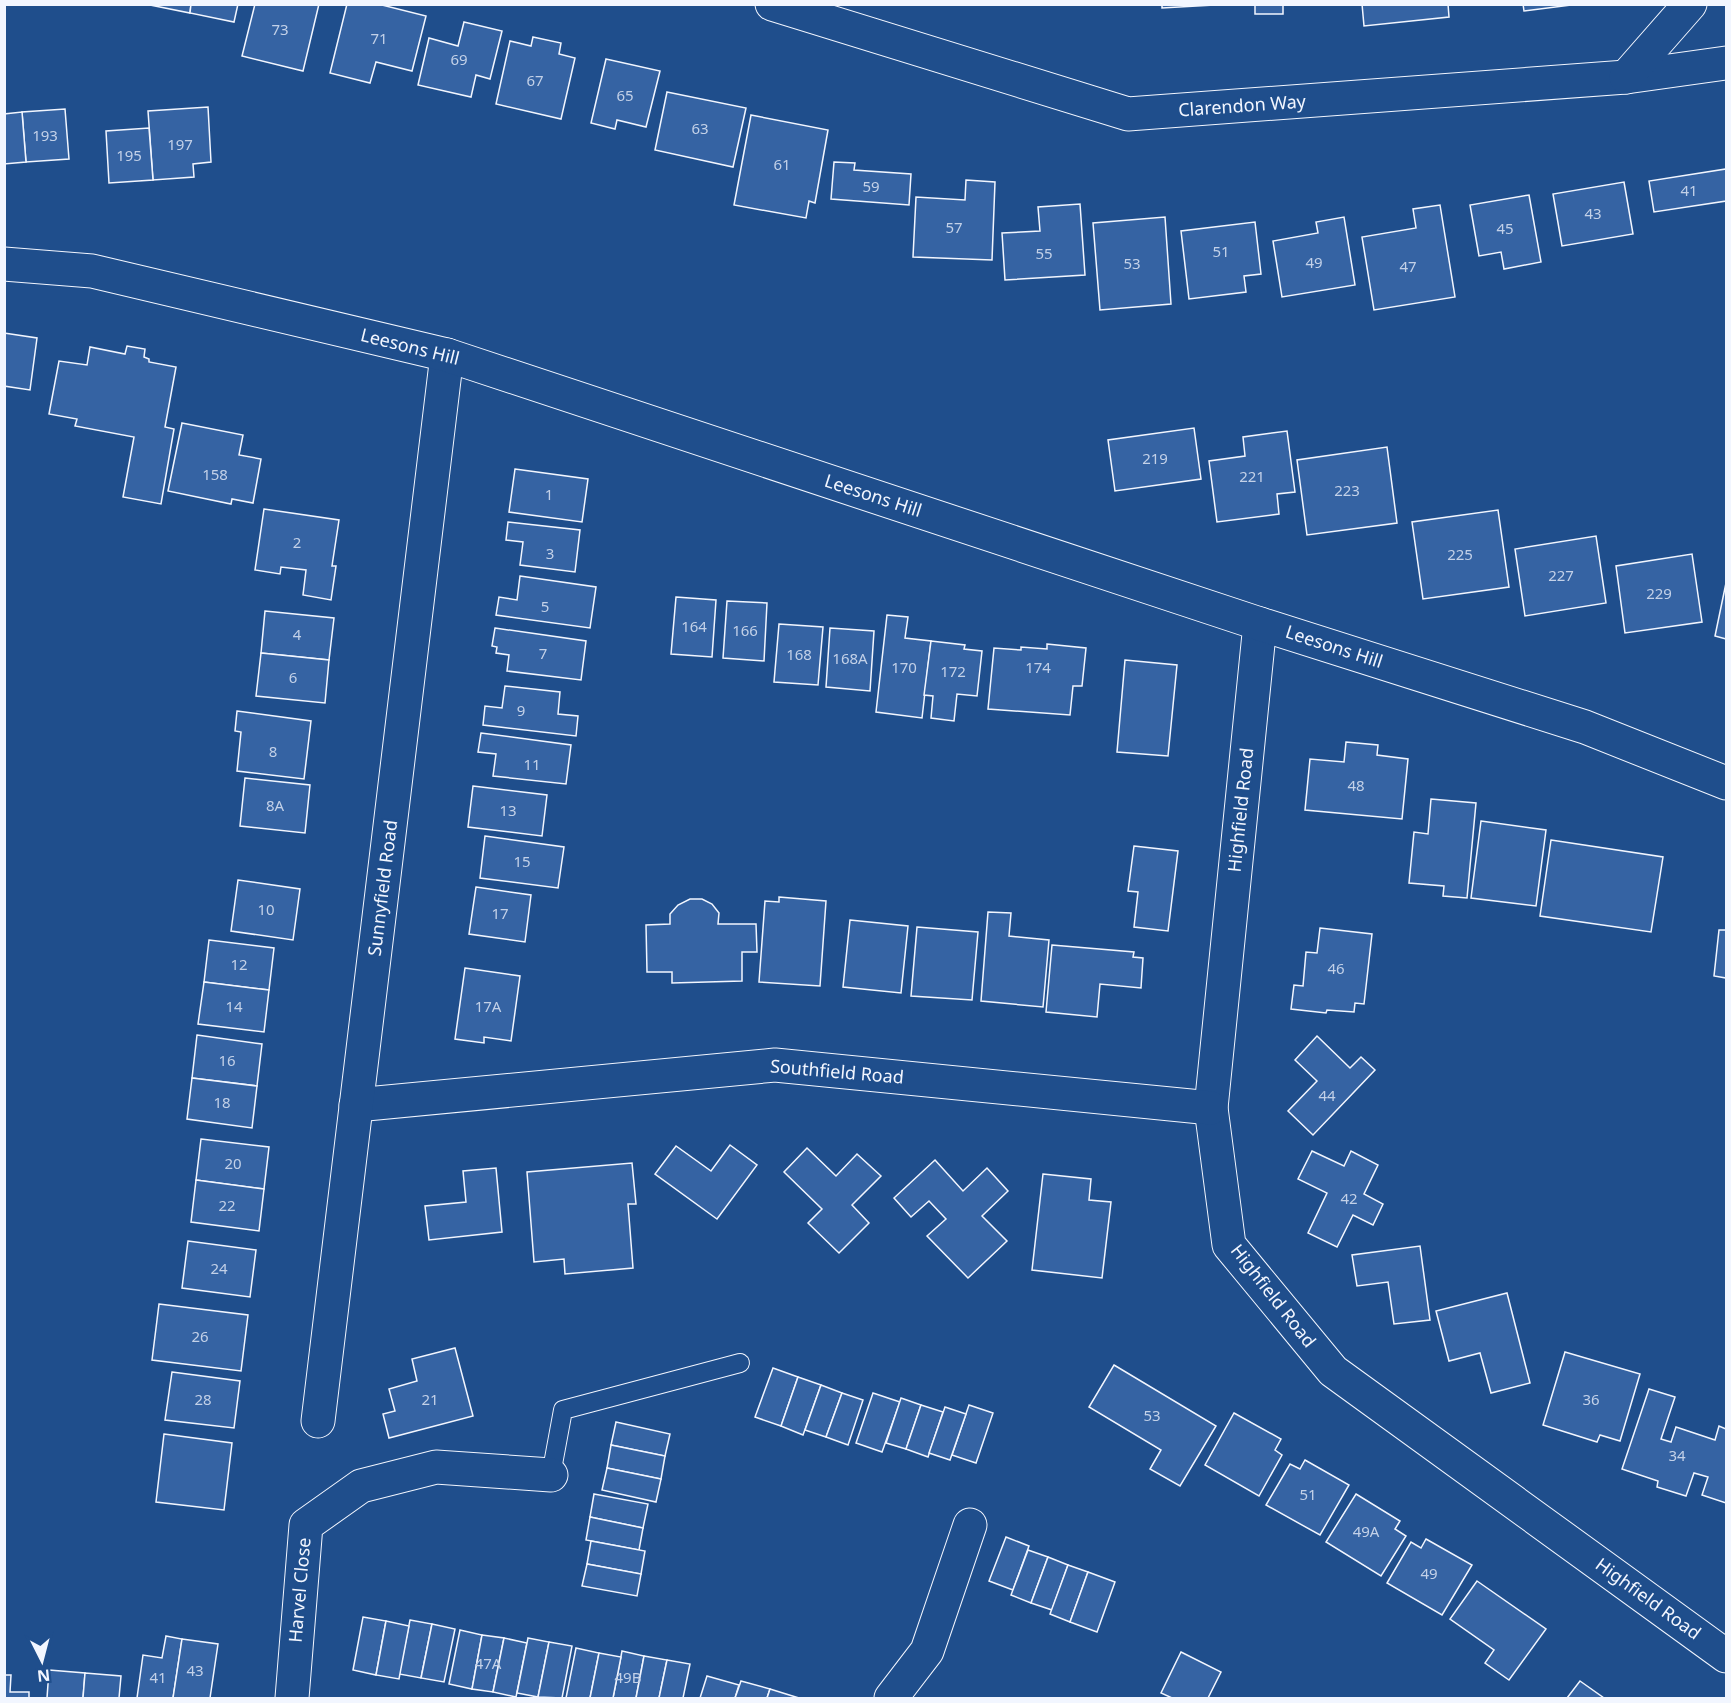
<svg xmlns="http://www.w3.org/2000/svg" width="1731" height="1703" font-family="'Noto Sans',sans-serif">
  <rect width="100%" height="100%" fill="#1f4e8c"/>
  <!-- building -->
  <g fill="#3563a3" stroke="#f2f6ff" stroke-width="1.5">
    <path d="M145 4H191L190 13Z"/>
    <path d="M191 4H238L234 22 190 13Z"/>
    <path d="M255 4H319L303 71 242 56Z"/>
    <path d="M347 4H378L426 16 412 71 376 62 370 83 330 73Z"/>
    <path d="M1162 4H1214V5L1162 8Z"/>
    <rect x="1255" y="4" width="28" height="10"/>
    <path d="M1362 4H1448L1449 17 1364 26Z"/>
    <path d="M1523 4H1579L1524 11Z"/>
    <path d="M464 22 502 31 490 79 476 75 471 97 418 85 429 38 458 46Z"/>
    <path d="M533 37 561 43 559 54 575 58 561 119 496 104 510 41 531 46Z"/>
    <path d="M606 59 660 71 646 127 617 120 615 129 591 123Z"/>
    <path d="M667 92 746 108 733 167 655 150Z"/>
    <path d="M208 107 211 162 193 164 194 177 153 180 148 111Z"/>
    <path d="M65 109 69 159 26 162 22 112Z"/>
    <path d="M22 112 26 162 4 164V114Z"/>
    <path d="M751 115 828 130 815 203 809 201 806 218 734 205Z"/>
    <path d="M149 128 153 180 109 183 106 131Z"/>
    <path d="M834 162 855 163 854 170 911 174 909 205 831 199Z"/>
    <path d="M1726 169V201L1654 212 1649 181Z"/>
    <path d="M966 180 995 182 992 260 913 257 916 197 965 200Z"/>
    <path d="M1624 182 1633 234 1562 246 1553 194Z"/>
    <path d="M1529 195 1541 262 1504 269 1501 252 1479 256 1470 205Z"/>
    <path d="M1080 204 1085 275 1005 280 1002 233 1040 231 1038 207Z"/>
    <path d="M1440 205 1455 297 1374 310 1362 237 1416 228 1413 209Z"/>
    <path d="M1165 217 1171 304 1100 310 1093 223Z"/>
    <path d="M1344 217 1355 285 1282 297 1273 241 1318 233 1316 222Z"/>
    <path d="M1255 222 1261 274 1244 276 1246 292 1189 299 1181 231Z"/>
    <path d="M4 333 37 338 30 390 4 386Z"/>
    <path d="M127 346 145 349 144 357 149 359V362L176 367 165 427 174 429 161 504 123 497 134 437 75 426 77 419 49 414 59 361 87 365 90 347 125 354Z"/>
    <path d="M182 423 243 435 239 455 261 459 253 503 232 499 231 504 168 491Z"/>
    <path d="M1194 428 1201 479 1115 491 1108 440Z"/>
    <path d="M1287 431 1295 492 1277 494 1279 514 1217 522 1209 461 1245 456 1243 437Z"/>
    <path d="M1387 447 1397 523 1307 535 1297 460Z"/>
    <path d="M515 469 588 479 582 522 509 512Z"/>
    <path d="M264 509 339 520 332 566H336L331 600 303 595 306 570 281 567 280 574 255 570Z"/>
    <path d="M1498 510 1509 587 1423 599 1412 522Z"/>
    <path d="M508 522 580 530 575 572 520 565 523 542 506 540Z"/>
    <path d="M1596 536 1606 603 1525 616 1515 549Z"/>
    <path d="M1692 554 1702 622 1625 633 1616 566Z"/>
    <path d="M520 576 596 587 590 628 496 615 499 597 517 600Z"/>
    <path d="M1726 583V639L1715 636Z"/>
    <path d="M676 597 716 600 712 657 671 654Z"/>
    <path d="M727 601 767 603 764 661 723 658Z"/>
    <path d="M265 611 334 618 329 660 261 653Z"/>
    <path d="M887 615 908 617 905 638 931 641 922 718 876 712Z"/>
    <path d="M779 624 823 627 818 685 774 682Z"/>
    <path d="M495 628 586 641 581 680 507 671 509 655 496 653 497 647 492 646Z"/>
    <path d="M830 628 874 631 870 691 826 687Z"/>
    <path d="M931 641 965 645 964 649 982 651 977 696 957 694 954 721 931 718 933 696 924 695Z"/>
    <path d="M1047 644 1086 648 1082 686H1073L1070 715 988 709 994 648 1021 650V647L1047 649Z"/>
    <path d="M261 653 329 660 325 703 256 696Z"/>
    <path d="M1125 660 1177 665 1168 756 1117 752Z"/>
    <path d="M505 686 560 692 558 714 578 716 576 736 483 725 485 706 502 708Z"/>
    <path d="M237 711 311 721 304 779 237 771 241 732 235 731Z"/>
    <path d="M481 733 571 745 566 784 493 776 496 754 478 752Z"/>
    <path d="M1346 742 1378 745 1377 755 1408 759 1402 819 1305 810 1310 759 1344 762Z"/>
    <path d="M245 778 310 785 305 833 240 826Z"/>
    <path d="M473 786 547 795 542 836 468 827Z"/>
    <path d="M1431 799 1476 803 1467 898 1443 896 1444 886 1409 883 1414 832 1428 834Z"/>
    <path d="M1481 821 1546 830 1536 906 1471 898Z"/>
    <path d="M485 836 564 847 558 888 480 878Z"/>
    <path d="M1551 840 1663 857 1651 932 1540 916Z"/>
    <path d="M1134 846 1178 851 1168 931 1134 927 1138 892 1128 891Z"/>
    <path d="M238 880 300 889 293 940 231 931Z"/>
    <path d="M476 887 531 895 525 942 469 934Z"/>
    <path d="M779 897 826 901 820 986 759 982 765 901 779 902Z"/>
    <path d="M690 899H702L712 904 719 913 718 924H756L757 952H742V981L672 983V972H647L646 925 670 924V914L678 905Z"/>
    <path d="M988 912 1011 913 1009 936 1049 940 1043 1007 981 1001Z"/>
    <path d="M850 920 908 926 901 993 843 987Z"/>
    <path d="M917 927 978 932 972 1000 911 996Z"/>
    <path d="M1320 928 1372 934 1364 1004 1355 1003 1354 1012 1327 1010 1326 1013 1291 1009 1294 985 1303 986 1306 952 1317 953Z"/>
    <path d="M1719 930H1726V978L1714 976Z"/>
    <path d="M209 940 274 948 269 990 204 982Z"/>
    <path d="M1052 945 1134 952 1133 957 1143 958 1141 988 1100 984 1097 1017 1046 1012Z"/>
    <path d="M465 968 520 976 511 1041 484 1037V1043L455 1039Z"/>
    <path d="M204 982 269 990 264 1032 198 1024Z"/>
    <path d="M197 1035 262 1044 257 1086 192 1078Z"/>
    <path d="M1317 1036 1350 1068 1361 1057 1375 1070 1313 1135 1288 1111 1317 1081 1295 1060Z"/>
    <path d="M192 1078 257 1086 252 1128 187 1119Z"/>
    <path d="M201 1139 269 1147 264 1189 196 1180Z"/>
    <path d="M730 1145 757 1165 717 1219 655 1174 676 1146 711 1171Z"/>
    <path d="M807 1148 836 1176 857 1154 881 1176 852 1205 869 1223 839 1253 808 1223 822 1209 784 1172Z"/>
    <path d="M1312 1151 1344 1166 1351 1151 1378 1165 1364 1194 1383 1204 1373 1225 1353 1215 1337 1247 1308 1233 1327 1193 1298 1179Z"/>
    <path d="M935 1160 963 1191 987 1168 1008 1191 982 1216 1007 1241 968 1278 927 1236 946 1219 929 1201 911 1217 894 1198Z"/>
    <path d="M632 1163 636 1204H628L633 1268 565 1274 564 1259 534 1262 527 1172Z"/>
    <path d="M496 1168 502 1232 429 1240 425 1206 466 1202 463 1171Z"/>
    <path d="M1043 1174 1091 1179 1089 1200 1111 1202 1102 1278 1032 1270Z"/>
    <path d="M196 1180 264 1189 259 1231 191 1222Z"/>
    <path d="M188 1241 256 1250 250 1297 182 1288Z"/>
    <path d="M1420 1246 1430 1320 1394 1324 1388 1282 1357 1286 1352 1255Z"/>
    <path d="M1507 1293 1530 1383 1491 1393 1480 1353 1449 1361 1436 1311Z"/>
    <path d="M159 1304 248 1315 241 1371 152 1360Z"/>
    <path d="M455 1348 473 1416 389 1438 383 1414 395 1411 389 1389 417 1381 412 1359Z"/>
    <path d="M1565 1352 1640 1374 1620 1441 1600 1435 1597 1442 1543 1425Z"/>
    <path d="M1114 1365 1216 1426 1180 1486 1150 1469 1161 1450 1089 1407Z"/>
    <path d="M773 1368 798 1377 781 1426 755 1417Z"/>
    <path d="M172 1372 240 1381 234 1428 165 1420Z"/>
    <path d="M798 1377 821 1385 803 1435 781 1426Z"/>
    <path d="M821 1385 842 1393 826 1437 805 1430Z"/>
    <path d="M1649 1389 1675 1397 1661 1439 1671 1442 1676 1427 1715 1440 1719 1426 1726 1429V1503L1702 1495 1708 1477 1694 1473 1686 1496 1657 1487 1658 1481 1622 1469Z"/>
    <path d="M842 1393 863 1400 848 1445 826 1437Z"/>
    <path d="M873 1393 900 1402 882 1452 856 1443Z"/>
    <path d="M901 1398 921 1405 906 1449 886 1443Z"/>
    <path d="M921 1405 943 1412 928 1457 906 1449Z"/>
    <path d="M969 1405 993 1413 976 1463 952 1455Z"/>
    <path d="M945 1407 966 1414 950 1460 929 1453Z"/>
    <path d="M1234 1413 1281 1439 1275 1450 1282 1455 1259 1496 1205 1465Z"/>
    <path d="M616 1422 670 1434 665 1456 611 1445Z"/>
    <path d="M164 1434 232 1443 224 1510 156 1502Z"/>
    <path d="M611 1445 665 1456 661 1479 607 1468Z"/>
    <path d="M1305 1460 1349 1485 1320 1535 1266 1505 1290 1464 1300 1469Z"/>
    <path d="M607 1468 661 1479 656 1502 602 1490Z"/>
    <path d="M594 1494 648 1504 643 1528 590 1517Z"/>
    <path d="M1356 1494 1400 1521 1395 1529 1406 1536 1381 1576 1326 1542Z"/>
    <path d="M590 1517 643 1528 639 1550 586 1540Z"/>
    <path d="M1006 1537 1029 1546 1013 1590 989 1581Z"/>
    <path d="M1426 1539 1472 1565 1442 1615 1387 1583 1411 1542 1421 1548Z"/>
    <path d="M591 1541 645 1551 641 1574 587 1564Z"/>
    <path d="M1028 1550 1048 1557 1031 1603 1011 1595Z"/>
    <path d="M1048 1557 1068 1565 1052 1610 1031 1603Z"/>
    <path d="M587 1564 641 1574 637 1596 582 1586Z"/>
    <path d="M1068 1565 1088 1572 1070 1622 1050 1614Z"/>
    <path d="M1088 1572 1115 1582 1097 1632 1070 1622Z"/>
    <path d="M1477 1581 1546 1629 1509 1680 1485 1663 1494 1650 1450 1619Z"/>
    <path d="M363 1617 386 1621 376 1675 353 1670Z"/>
    <path d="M410 1620 432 1624 421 1678 399 1674Z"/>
    <path d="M386 1621 409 1626 399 1679 376 1675Z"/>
    <path d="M432 1624 455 1629 444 1682 421 1678Z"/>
    <path d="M460 1630 482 1635 472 1689 449 1684Z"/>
    <path d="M482 1635 504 1638 493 1692 472 1689Z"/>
    <path d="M166 1636 182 1639 173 1698H137L143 1655 162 1658Z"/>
    <path d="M504 1638 527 1643 516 1697 493 1692Z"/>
    <path d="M528 1638 549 1642 538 1697 517 1693Z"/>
    <path d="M182 1639 218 1644 210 1698H173Z"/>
    <path d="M549 1642 572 1646 562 1698 538 1697Z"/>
    <path d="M576 1648 599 1653 590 1698H566Z"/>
    <path d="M622 1651 644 1656 636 1698H613Z"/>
    <path d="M1181 1652 1221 1672 1208 1698H1172L1161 1693Z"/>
    <path d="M599 1653 621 1657 613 1698H590Z"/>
    <path d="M644 1656 667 1660 659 1698H636Z"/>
    <path d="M667 1660 690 1664 683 1698H659Z"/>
    <path d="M49 1670 85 1673 83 1698H47Z"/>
    <path d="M85 1673 121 1676 119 1698H83Z"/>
    <path d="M4 1675H11L10 1692H29V1698H4Z"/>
    <path d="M707 1676 739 1685 735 1698H700Z"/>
    <path d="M741 1681 770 1689 767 1698H735Z"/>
    <path d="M1580 1681 1604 1698H1567Z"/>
    <path d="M770 1689 799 1698H767Z"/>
  </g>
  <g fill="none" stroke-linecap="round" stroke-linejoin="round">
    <!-- lane casing -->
    <g stroke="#f2f6ff" stroke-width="20">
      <path id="lane" d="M551 1475 563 1410 740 1363"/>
    </g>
    <!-- street casing -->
    <g stroke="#f2f6ff" stroke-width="35">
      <g id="street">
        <path d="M772 4 1128 114 1626 77 1726 63"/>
        <path d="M1626 77 1690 4"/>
        <path d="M1260 624 1211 1108 1229 1245 1333 1371 1726 1656"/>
        <path d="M356 1105 775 1065 1211 1108"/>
        <path d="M318 1421 447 355"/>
        <path d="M292 1698 306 1525 361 1486 436 1467 551 1475"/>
        <path d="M891 1698 927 1651 970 1525"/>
      </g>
    </g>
    <!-- secondary casing -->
    <g stroke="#f2f6ff" stroke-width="35">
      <path id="secondary" d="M4 264 92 271 447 355 1260 624 1585 727 1726 783"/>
    </g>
    <!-- lane -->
    <use href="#lane" stroke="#1f4e8c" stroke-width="18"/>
    <!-- street -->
    <use href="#street" stroke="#1f4e8c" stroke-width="33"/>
    <!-- secondary -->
    <use href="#secondary" stroke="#1f4e8c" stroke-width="33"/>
  </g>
  <g text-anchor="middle" stroke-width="4.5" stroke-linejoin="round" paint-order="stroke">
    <!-- number labels -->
    <g font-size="15" fill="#c3d1e8">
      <text x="280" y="35">73</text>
      <text x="379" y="44">71</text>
      <text x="459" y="65">69</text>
      <text x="535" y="86">67</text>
      <text x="625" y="101">65</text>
      <text x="700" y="134">63</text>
      <text x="45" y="141">193</text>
      <text x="180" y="150">197</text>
      <text x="129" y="161">195</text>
      <text x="782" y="170">61</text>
      <text x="871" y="192">59</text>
      <text x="1689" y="196">41</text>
      <text x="1593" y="219">43</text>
      <text x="954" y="233">57</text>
      <text x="1505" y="234">45</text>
      <text x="1221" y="257">51</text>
      <text x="1044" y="259">55</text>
      <text x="1314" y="268">49</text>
      <text x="1132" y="269">53</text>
      <text x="1408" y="272">47</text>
      <text x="1155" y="464">219</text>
      <text x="215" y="480">158</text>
      <text x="1252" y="482">221</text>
      <text x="1347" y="496">223</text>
      <text x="549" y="500">1</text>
      <text x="297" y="548">2</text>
      <text x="550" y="559">3</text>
      <text x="1460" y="560">225</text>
      <text x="1561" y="581">227</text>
      <text x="1659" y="599">229</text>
      <text x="545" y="612">5</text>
      <text x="694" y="632">164</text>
      <text x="745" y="636">166</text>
      <text x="297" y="640">4</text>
      <text x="543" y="659">7</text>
      <text x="799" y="660">168</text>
      <text x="850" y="664">168A</text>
      <text x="904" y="673">170</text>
      <text x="1038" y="673">174</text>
      <text x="953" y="677">172</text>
      <text x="293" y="683">6</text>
      <text x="521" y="716">9</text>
      <text x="273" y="757">8</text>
      <text x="532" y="770">11</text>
      <text x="1356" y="791">48</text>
      <text x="275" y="811">8A</text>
      <text x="508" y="816">13</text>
      <text x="522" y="867">15</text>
      <text x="266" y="915">10</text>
      <text x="500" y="919">17</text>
      <text x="239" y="970">12</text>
      <text x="1336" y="974">46</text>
      <text x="234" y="1012">14</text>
      <text x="488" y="1012">17A</text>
      <text x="227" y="1066">16</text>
      <text x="1327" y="1101">44</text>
      <text x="222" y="1108">18</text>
      <text x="233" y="1169">20</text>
      <text x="1349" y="1204">42</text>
      <text x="227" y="1211">22</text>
      <text x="219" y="1274">24</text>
      <text x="200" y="1342">26</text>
      <text x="203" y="1405">28</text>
      <text x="430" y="1405">21</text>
      <text x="1591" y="1405">36</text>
      <text x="1152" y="1421">53</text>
      <text x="1677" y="1461">34</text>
      <text x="1308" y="1500">51</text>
      <text x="1366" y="1537">49A</text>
      <text x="1429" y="1579">49</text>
      <text x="488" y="1669">47A</text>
      <text x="195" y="1676">43</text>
      <text x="158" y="1683">41</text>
      <text x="628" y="1683">49B</text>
    </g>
    <!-- street labels -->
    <g font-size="18" fill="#f2f6ff" stroke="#1f4e8c">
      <text transform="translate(1242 106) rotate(-4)" y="6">Clarendon Way</text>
      <text transform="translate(410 347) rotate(14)" y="6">Leesons Hill</text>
      <text transform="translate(873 496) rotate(18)" y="6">Leesons Hill</text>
      <text transform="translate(1334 647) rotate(18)" y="6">Leesons Hill</text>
      <text transform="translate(1241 810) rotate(-84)" y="6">Highfield Road</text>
      <text transform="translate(383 888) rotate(-83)" y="6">Sunnyfield Road</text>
      <text transform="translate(837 1072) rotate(5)" y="6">Southfield Road</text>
      <text transform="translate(1273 1296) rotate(52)" y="6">Highfield Road</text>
      <text transform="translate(300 1590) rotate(-85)" y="6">Harvel Close</text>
      <text transform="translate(1648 1599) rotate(36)" y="6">Highfield Road</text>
    </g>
  </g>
  <!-- border -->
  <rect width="1731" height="1703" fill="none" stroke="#f2f6ff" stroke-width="12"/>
  <!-- north arrow -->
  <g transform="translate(42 1661) rotate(174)" stroke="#1f4e8c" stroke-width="4.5" paint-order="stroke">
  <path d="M0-4.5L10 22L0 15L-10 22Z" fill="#f2f6ff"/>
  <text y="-9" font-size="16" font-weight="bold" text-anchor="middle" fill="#f2f6ff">N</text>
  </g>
</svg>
